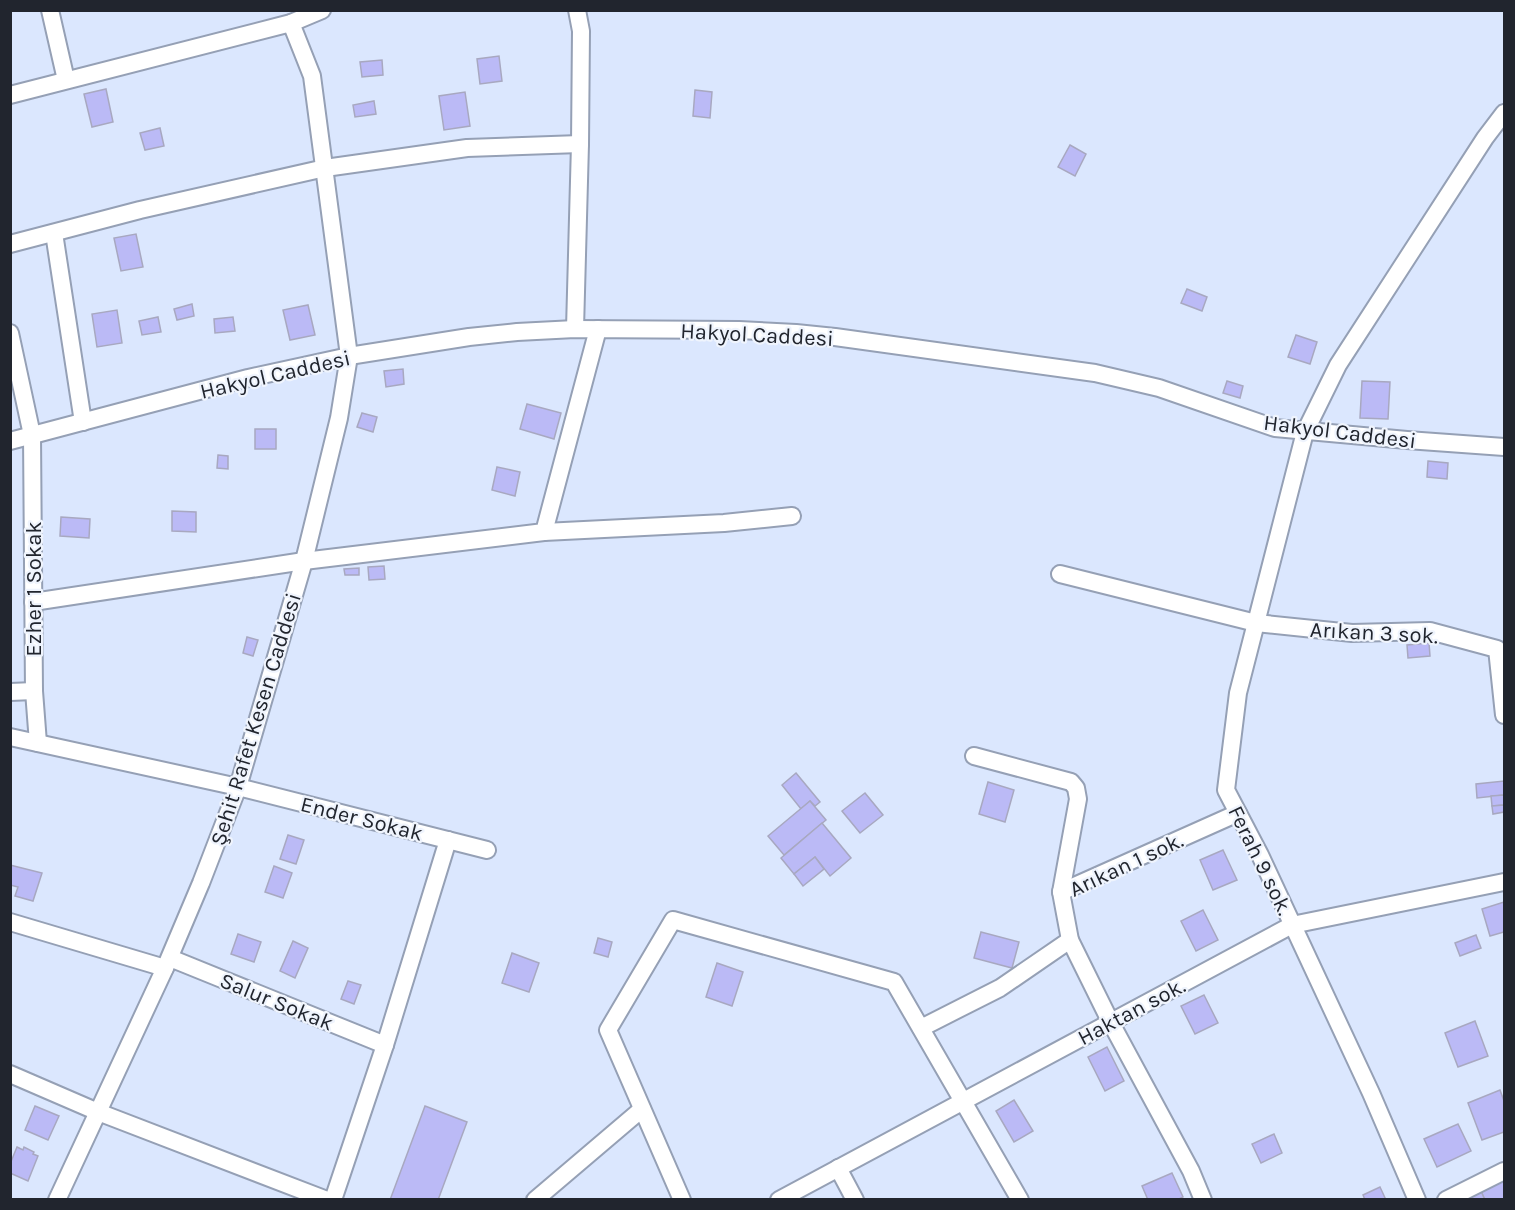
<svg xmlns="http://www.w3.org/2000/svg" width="1515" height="1210" font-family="Karla,sans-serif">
  <rect width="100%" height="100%" fill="#dbe7fe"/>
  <!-- building -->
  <g fill="#bbbaf6" stroke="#a8a8c0" stroke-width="1.5">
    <path d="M499 56 502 81 480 84 477 59Z"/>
    <path d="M382 60 383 75 362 77 360 62Z"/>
    <path d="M106 89 113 122 92 127 84 94Z"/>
    <path d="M695 90 712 92 710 118 693 116Z"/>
    <path d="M465 92 470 126 444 130 439 96Z"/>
    <path d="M374 101 376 114 355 117 353 105Z"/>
    <path d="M160 128 164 146 145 150 140 133Z"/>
    <path d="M1070 145 1086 154 1075 176 1058 167Z"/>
    <path d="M136 234 143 267 121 271 114 238Z"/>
    <path d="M1187 289 1207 297 1202 311 1181 303Z"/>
    <path d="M192 304 194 316 177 320 174 309Z"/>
    <path d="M308 305 315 335 290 340 283 310Z"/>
    <path d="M117 310 122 343 97 347 92 314Z"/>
    <path d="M158 317 161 332 142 335 139 321Z"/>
    <path d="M233 317 235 331 215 333 214 319Z"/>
    <path d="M1296 335 1317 342 1310 364 1288 357Z"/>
    <path d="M403 369 404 384 386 387 384 371Z"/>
    <path d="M1227 381 1243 386 1240 398 1223 393Z"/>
    <path d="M1362 381 1390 382 1388 419 1360 418Z"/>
    <path d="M527 404 561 413 554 439 520 429Z"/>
    <path d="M362 413 377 417 373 432 357 427Z"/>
    <rect x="255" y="429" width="21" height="20"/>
    <path d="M218 455 228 456V469L217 468Z"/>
    <path d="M1428 461 1448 463 1447 479 1427 477Z"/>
    <path d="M497 467 520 472 515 496 492 490Z"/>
    <path d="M172 511 196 512V532L172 531Z"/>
    <path d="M61 517 90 519 89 538 60 536Z"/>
    <path d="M384 566 385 579 369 580 368 567Z"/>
    <path d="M359 568V575H345L344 569Z"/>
    <path d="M247 637 258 640 253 656 243 653Z"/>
    <path d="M1429 643 1430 656 1408 658 1407 645Z"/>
    <path d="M796 773 820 802 815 806 810 801 801 809 782 785Z"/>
    <path d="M1504 781V795L1477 798 1476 784Z"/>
    <path d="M988 782 1014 790 1005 822 979 814Z"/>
    <path d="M865 793 883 815 860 833 842 811Z"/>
    <path d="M1504 795V805L1492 806 1491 796Z"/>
    <path d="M810 801 826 820 784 855 768 836Z"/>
    <path d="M1504 805V812L1493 814 1492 806Z"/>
    <path d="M822 823 851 858 830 876 815 857 794 874 781 858Z"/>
    <path d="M288 835 304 840 296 864 280 859Z"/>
    <path d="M1223 850 1237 880 1213 890 1200 860Z"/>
    <path d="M815 857 824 869 803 886 794 874Z"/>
    <path d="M10 865 42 873 33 901 15 896 18 887 10 885Z"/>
    <path d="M274 866 292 873 283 898 265 892Z"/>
    <path d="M1504 902V932L1490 936 1482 909Z"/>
    <path d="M1203 910 1218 940 1196 951 1181 921Z"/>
    <path d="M981 932 1019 942 1012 968 974 958Z"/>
    <path d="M238 934 261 942 254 962 231 954Z"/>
    <path d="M1476 935 1481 948 1460 956 1455 943Z"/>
    <path d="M598 938 612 942 608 957 594 953Z"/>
    <path d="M293 941 308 948 295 978 280 971Z"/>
    <path d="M512 953 539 963 529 992 502 983Z"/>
    <path d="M717 963 743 972 732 1006 706 997Z"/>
    <path d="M348 981 361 985 354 1004 341 999Z"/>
    <path d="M1204 995 1218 1023 1195 1034 1181 1006Z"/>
    <path d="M1475 1021 1488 1056 1458 1067 1445 1033Z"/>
    <path d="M1107 1047 1124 1081 1105 1091 1088 1057Z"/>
    <path d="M1500 1090 1504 1101V1132L1482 1140 1468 1103Z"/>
    <path d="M1014 1100 1033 1131 1014 1142 996 1111Z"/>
    <path d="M35 1106 59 1116 48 1140 25 1130Z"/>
    <path d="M425 1106 467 1122 438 1200H390Z"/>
    <path d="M1458 1124 1471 1151 1437 1167 1424 1139Z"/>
    <path d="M1274 1134 1282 1153 1261 1163 1252 1144Z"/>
    <path d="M17 1147 23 1150 24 1147 34 1152 33 1154 38 1156 28 1181 10 1173V1164Z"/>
    <path d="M1172 1173 1183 1197 1177 1200H1148L1142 1186Z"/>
    <path d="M1504 1177V1200H1485L1479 1187Z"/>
    <path d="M1380 1187 1386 1200H1365L1363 1195Z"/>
    <path d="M1480 1189 1485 1200H1457Z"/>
  </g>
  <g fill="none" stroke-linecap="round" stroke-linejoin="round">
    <!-- minor casing -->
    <g stroke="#95a0b5" stroke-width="20">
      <g id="minor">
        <path d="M50 10 66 80"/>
        <path d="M10 95 291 23 322 10"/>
        <path d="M54 233 83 422"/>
        <path d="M10 244 140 210 325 168 467 148 580 144"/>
        <path d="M575 329 580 144 581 31 577 10"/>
        <path d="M10 333 32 435 34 691 38 743"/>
        <path d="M10 441 248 378 349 356 469 337 517 332 575 329 739 330 796 333 835 337 1095 373 1159 388 1275 428 1407 440 1504 447"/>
        <path d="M544 532 724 523 792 516"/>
        <path d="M1060 574 1256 623 1352 633 1430 631 1497 649 1504 715"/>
        <path d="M33 602 304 561 544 532 598 329"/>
        <path d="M10 692 34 691"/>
        <path d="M10 737 238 787 487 850"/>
        <path d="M974 756 1071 782 1076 788 1078 799 1061 892"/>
        <path d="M10 922 165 968"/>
        <path d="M170 958 385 1045"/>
        <path d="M921 1028 1000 988 1070 940"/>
        <path d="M10 1074 98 1112 327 1200"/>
        <path d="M838 1168 855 1200"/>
        <path d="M57 1200 165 968 201 883 238 787 304 561 339 418 349 356 312 76 291 23"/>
        <path d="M333 1200 385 1045 448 840"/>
        <path d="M535 1200 642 1109"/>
        <path d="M682 1200 608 1030 673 920 894 982 1020 1200"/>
        <path d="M779 1200 1292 925 1504 882"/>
        <path d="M1203 1200 1191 1171 1111 1023 1070 940 1061 892 1238 813"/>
        <path d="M1417 1200 1371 1093 1260 855 1226 790 1238 693 1305 432 1338 365 1485 138 1504 113"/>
        <path d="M1446 1200 1504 1171"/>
      </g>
    </g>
    <!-- minor -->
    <use href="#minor" stroke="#fff" stroke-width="16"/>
  </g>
  <g text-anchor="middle" stroke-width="4.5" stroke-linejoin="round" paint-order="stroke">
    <!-- street labels -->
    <g font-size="22" fill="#21252e" stroke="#eff4fd">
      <text transform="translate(757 334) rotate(3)" y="8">Hakyol Caddesi</text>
      <text transform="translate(275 374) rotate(-13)" y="8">Hakyol Caddesi</text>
      <text transform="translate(1340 431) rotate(7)" y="8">Hakyol Caddesi</text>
      <text transform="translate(33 589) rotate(-90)" y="8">Ezher 1 Sokak</text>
      <text transform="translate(1374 632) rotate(3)" y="8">Arıkan 3 sok.</text>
      <text transform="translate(255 719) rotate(-73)" y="8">Şehit Rafet Kesen Caddesi</text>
      <text transform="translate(362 818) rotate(14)" y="8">Ender Sokak</text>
      <text transform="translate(1261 860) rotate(64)" y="8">Ferah 9 sok.</text>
      <text transform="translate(1126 864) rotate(-25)" y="8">Arıkan 1 sok.</text>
      <text transform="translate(277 1001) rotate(22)" y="8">Salur Sokak</text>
      <text transform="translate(1131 1011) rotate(-28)" y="8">Haktan sok.</text>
    </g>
  </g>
  <!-- border -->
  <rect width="1515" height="1210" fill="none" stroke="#21252e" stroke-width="24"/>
</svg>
